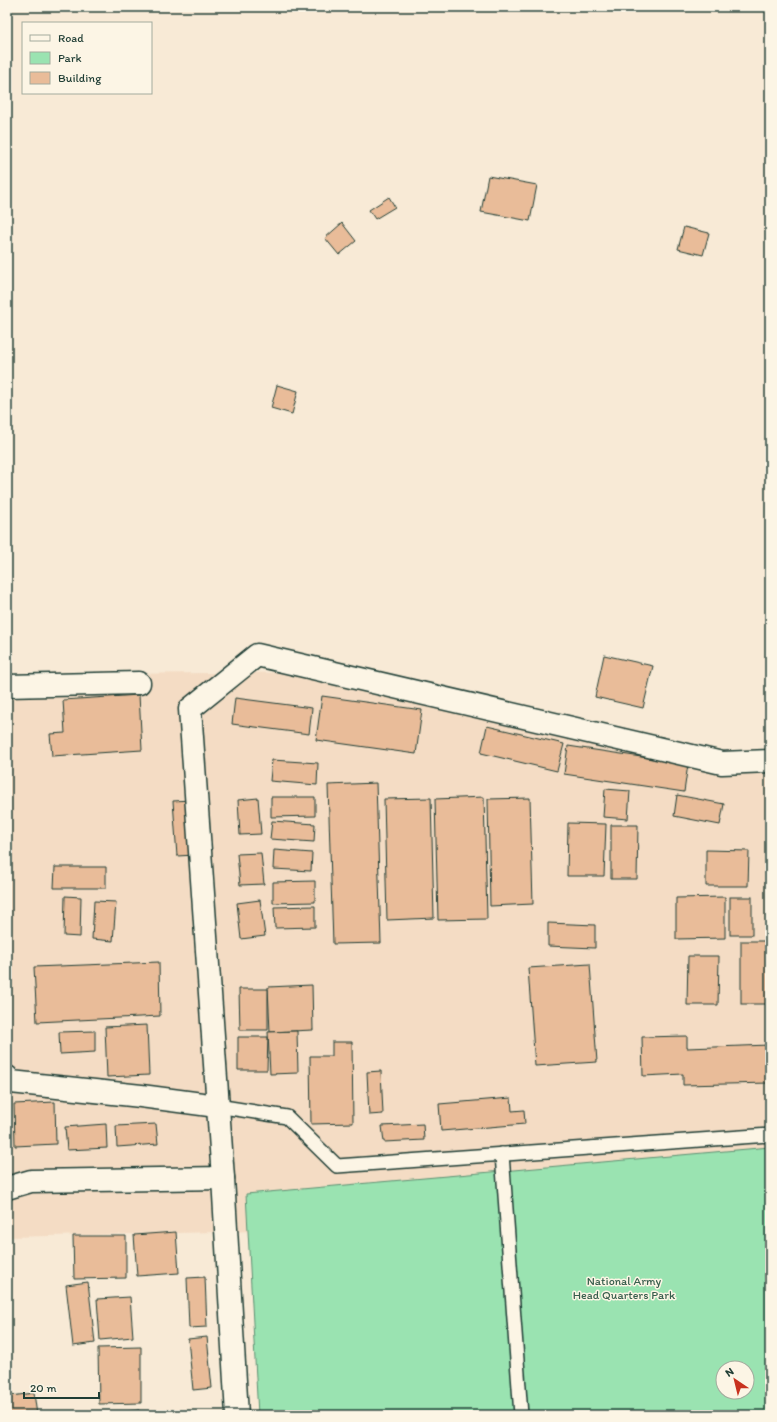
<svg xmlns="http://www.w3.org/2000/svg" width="777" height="1422" font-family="Itim,sans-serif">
  <rect width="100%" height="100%" fill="#f8ead6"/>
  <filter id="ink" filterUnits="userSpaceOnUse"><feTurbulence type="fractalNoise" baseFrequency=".025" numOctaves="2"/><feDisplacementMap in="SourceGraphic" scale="8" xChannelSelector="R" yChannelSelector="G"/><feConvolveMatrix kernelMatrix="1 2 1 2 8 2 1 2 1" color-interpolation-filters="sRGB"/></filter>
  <g filter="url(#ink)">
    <!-- built -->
    <path fill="#f4dcc4" d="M328 672 770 764V1151L266 1231 7 1237V685L108 674Z"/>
    <!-- green -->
    <path fill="#9ae3b1" stroke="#5c9072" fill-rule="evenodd" d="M770 1147V1415H258L246 1194ZM723 1368H747V1392H723Z"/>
    <!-- building -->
    <g fill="#e9bc99" stroke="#1f3d34">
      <path d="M488 176 537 185 530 221 481 212Z"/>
      <path d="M389 197 395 207 375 219 369 210Z"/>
      <path d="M342 223 356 241 339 255 325 238Z"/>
      <path d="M684 227 709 233 703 255 678 249Z"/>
      <path d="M277 385 298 391 292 414 271 408Z"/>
      <path d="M604 655 653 666 643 708 595 697Z"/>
      <path d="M139 695 142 750 52 756 50 734 65 733 63 700Z"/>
      <path d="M322 696 422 710 416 754 316 740Z"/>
      <path d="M235 698 312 708 309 734 232 724Z"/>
      <path d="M487 726 564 744 557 771 481 753Z"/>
      <path d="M568 746 688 764 684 792 564 774Z"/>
      <path d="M272 760 318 763 317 785 270 781Z"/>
      <path d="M376 783 381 943 333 944 328 785Z"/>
      <path d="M605 789 630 791 628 819 603 817Z"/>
      <path d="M677 795 724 804 720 825 674 816Z"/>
      <path d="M271 797H315V816L271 817Z"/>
      <path d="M484 797 487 919 438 920 435 799Z"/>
      <path d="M258 798 261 834 240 835 238 800Z"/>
      <path d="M431 798 434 918 387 920 384 799Z"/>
      <path d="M530 798 533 904 490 906 488 799Z"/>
      <path d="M191 800 195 855 177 856 173 801Z"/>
      <path d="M272 821 315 824 314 842 270 839Z"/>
      <path d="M568 823 606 824 604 876H567Z"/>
      <path d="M611 825H638L637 879H611Z"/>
      <path d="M274 850 312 853 311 871 273 869Z"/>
      <path d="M706 850 749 851 748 886H706Z"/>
      <path d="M261 853 264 884 240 885 237 854Z"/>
      <path d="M768 857H770V883H766Z"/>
      <path d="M55 867H106V888H54Z"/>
      <path d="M315 881V902L273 903V882Z"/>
      <path d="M65 896 81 897 80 937 64 936Z"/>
      <path d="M725 897V938L676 939V898Z"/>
      <rect x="730" y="897" width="22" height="38"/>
      <path d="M260 900 265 936 241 939 237 903Z"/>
      <path d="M94 901 116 902 113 941 92 939Z"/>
      <path d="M315 906V927L275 928 274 907Z"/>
      <path d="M548 923 595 925V948L548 946Z"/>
      <rect x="741" y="941" width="29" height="63"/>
      <path d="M688 956H719L718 1005H687Z"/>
      <path d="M159 962 160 1016 37 1022 34 967Z"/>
      <path d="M590 964 597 1062 535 1066 528 968Z"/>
      <path d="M312 985 313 1030 270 1032 268 987Z"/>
      <path d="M239 989H268V1030H240Z"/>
      <path d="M147 1025 149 1075 107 1077 105 1027Z"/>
      <path d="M95 1031V1052L60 1054 59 1032Z"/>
      <path d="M297 1031 298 1073 270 1074 268 1032Z"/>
      <path d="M687 1036V1048L770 1045V1083L683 1085V1074L643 1076 642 1037Z"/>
      <path d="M238 1037H268L267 1070H238Z"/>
      <path d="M332 1042H352L353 1123 311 1124 310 1056H332Z"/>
      <path d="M381 1071 383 1114 369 1115 367 1072Z"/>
      <path d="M511 1098 512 1111 524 1110 525 1124 441 1131 439 1104Z"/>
      <path d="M55 1102 56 1144 15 1146 14 1104Z"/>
      <path d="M106 1124 107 1148 67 1150 65 1127Z"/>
      <path d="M156 1124 158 1144 117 1147 116 1126Z"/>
      <path d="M423 1124 424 1140 384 1142 382 1126Z"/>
      <path d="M176 1232 179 1273 137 1276 134 1235Z"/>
      <path d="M73 1236H126V1278L74 1279Z"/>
      <path d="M205 1277 207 1327 189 1328 187 1278Z"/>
      <path d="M88 1282 95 1343 73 1346 66 1285Z"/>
      <path d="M130 1297 133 1337 100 1340 97 1299Z"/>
      <path d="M207 1337 212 1388 193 1390 188 1339Z"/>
      <path d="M141 1347V1403L99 1404 98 1348Z"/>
      <path d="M7 1370 11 1396 34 1393 37 1415H7Z"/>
      <path d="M139 1410 140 1415H103Z"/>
    </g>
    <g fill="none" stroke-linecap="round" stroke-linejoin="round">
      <!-- service casing -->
      <g stroke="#1f3d34" stroke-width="16">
        <g id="service">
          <path d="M217 1106 287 1117 337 1166 770 1135"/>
          <path d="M502 1154 521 1415"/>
        </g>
      </g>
      <!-- minor casing -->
      <g stroke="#1f3d34" stroke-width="25">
        <g id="minor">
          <path d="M7 686 139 683"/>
          <path d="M7 1077 11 1082 141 1096 217 1106"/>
          <path d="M223 1178 237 1415"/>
          <path d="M7 1188 31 1181 223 1178 190 709 257 655 722 763 770 761"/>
        </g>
      </g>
      <!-- service -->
      <use href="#service" stroke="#fcf5e5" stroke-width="13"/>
      <!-- minor -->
      <use href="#minor" stroke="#fcf5e5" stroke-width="22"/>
    </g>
  </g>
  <g text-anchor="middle" stroke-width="3" stroke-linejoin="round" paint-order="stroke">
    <!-- park labels -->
    <g font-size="12" fill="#385e4d" stroke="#fcf5e5">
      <text x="624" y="1285">National Army<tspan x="624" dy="14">Head Quarters Park</tspan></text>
    </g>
  </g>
  <!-- margin -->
  <rect width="777" height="1422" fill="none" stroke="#fcf5e5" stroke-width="24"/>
  <rect x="12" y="12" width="753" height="1398" fill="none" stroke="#1f3d34" stroke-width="1.5" filter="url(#ink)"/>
  <!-- legend -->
  <rect x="22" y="22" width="130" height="72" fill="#fcf5e5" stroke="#a4ab9e"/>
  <rect x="30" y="35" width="20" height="6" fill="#fcf5e5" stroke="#a4ab9e"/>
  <text x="58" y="42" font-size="12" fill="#1f3d34">Road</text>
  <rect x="30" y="52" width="20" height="12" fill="#9ae3b1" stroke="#a4ab9e"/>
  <text x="58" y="62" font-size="12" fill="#1f3d34">Park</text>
  <rect x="30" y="72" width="20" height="12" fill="#e9bc99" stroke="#a4ab9e"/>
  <text x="58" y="82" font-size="12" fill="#1f3d34">Building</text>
  <!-- north arrow -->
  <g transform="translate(735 1380) rotate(325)"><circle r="19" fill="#fcf5e5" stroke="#a4ab9e"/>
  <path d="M0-3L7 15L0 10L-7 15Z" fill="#c8321e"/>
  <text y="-6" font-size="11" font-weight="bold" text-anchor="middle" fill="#1f3d34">N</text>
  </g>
  <!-- scale -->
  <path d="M24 1392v6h75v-6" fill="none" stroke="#1f3d34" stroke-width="2"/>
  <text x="30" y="1392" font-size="12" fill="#1f3d34" stroke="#fcf5e5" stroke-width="3" paint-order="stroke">20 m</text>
</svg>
